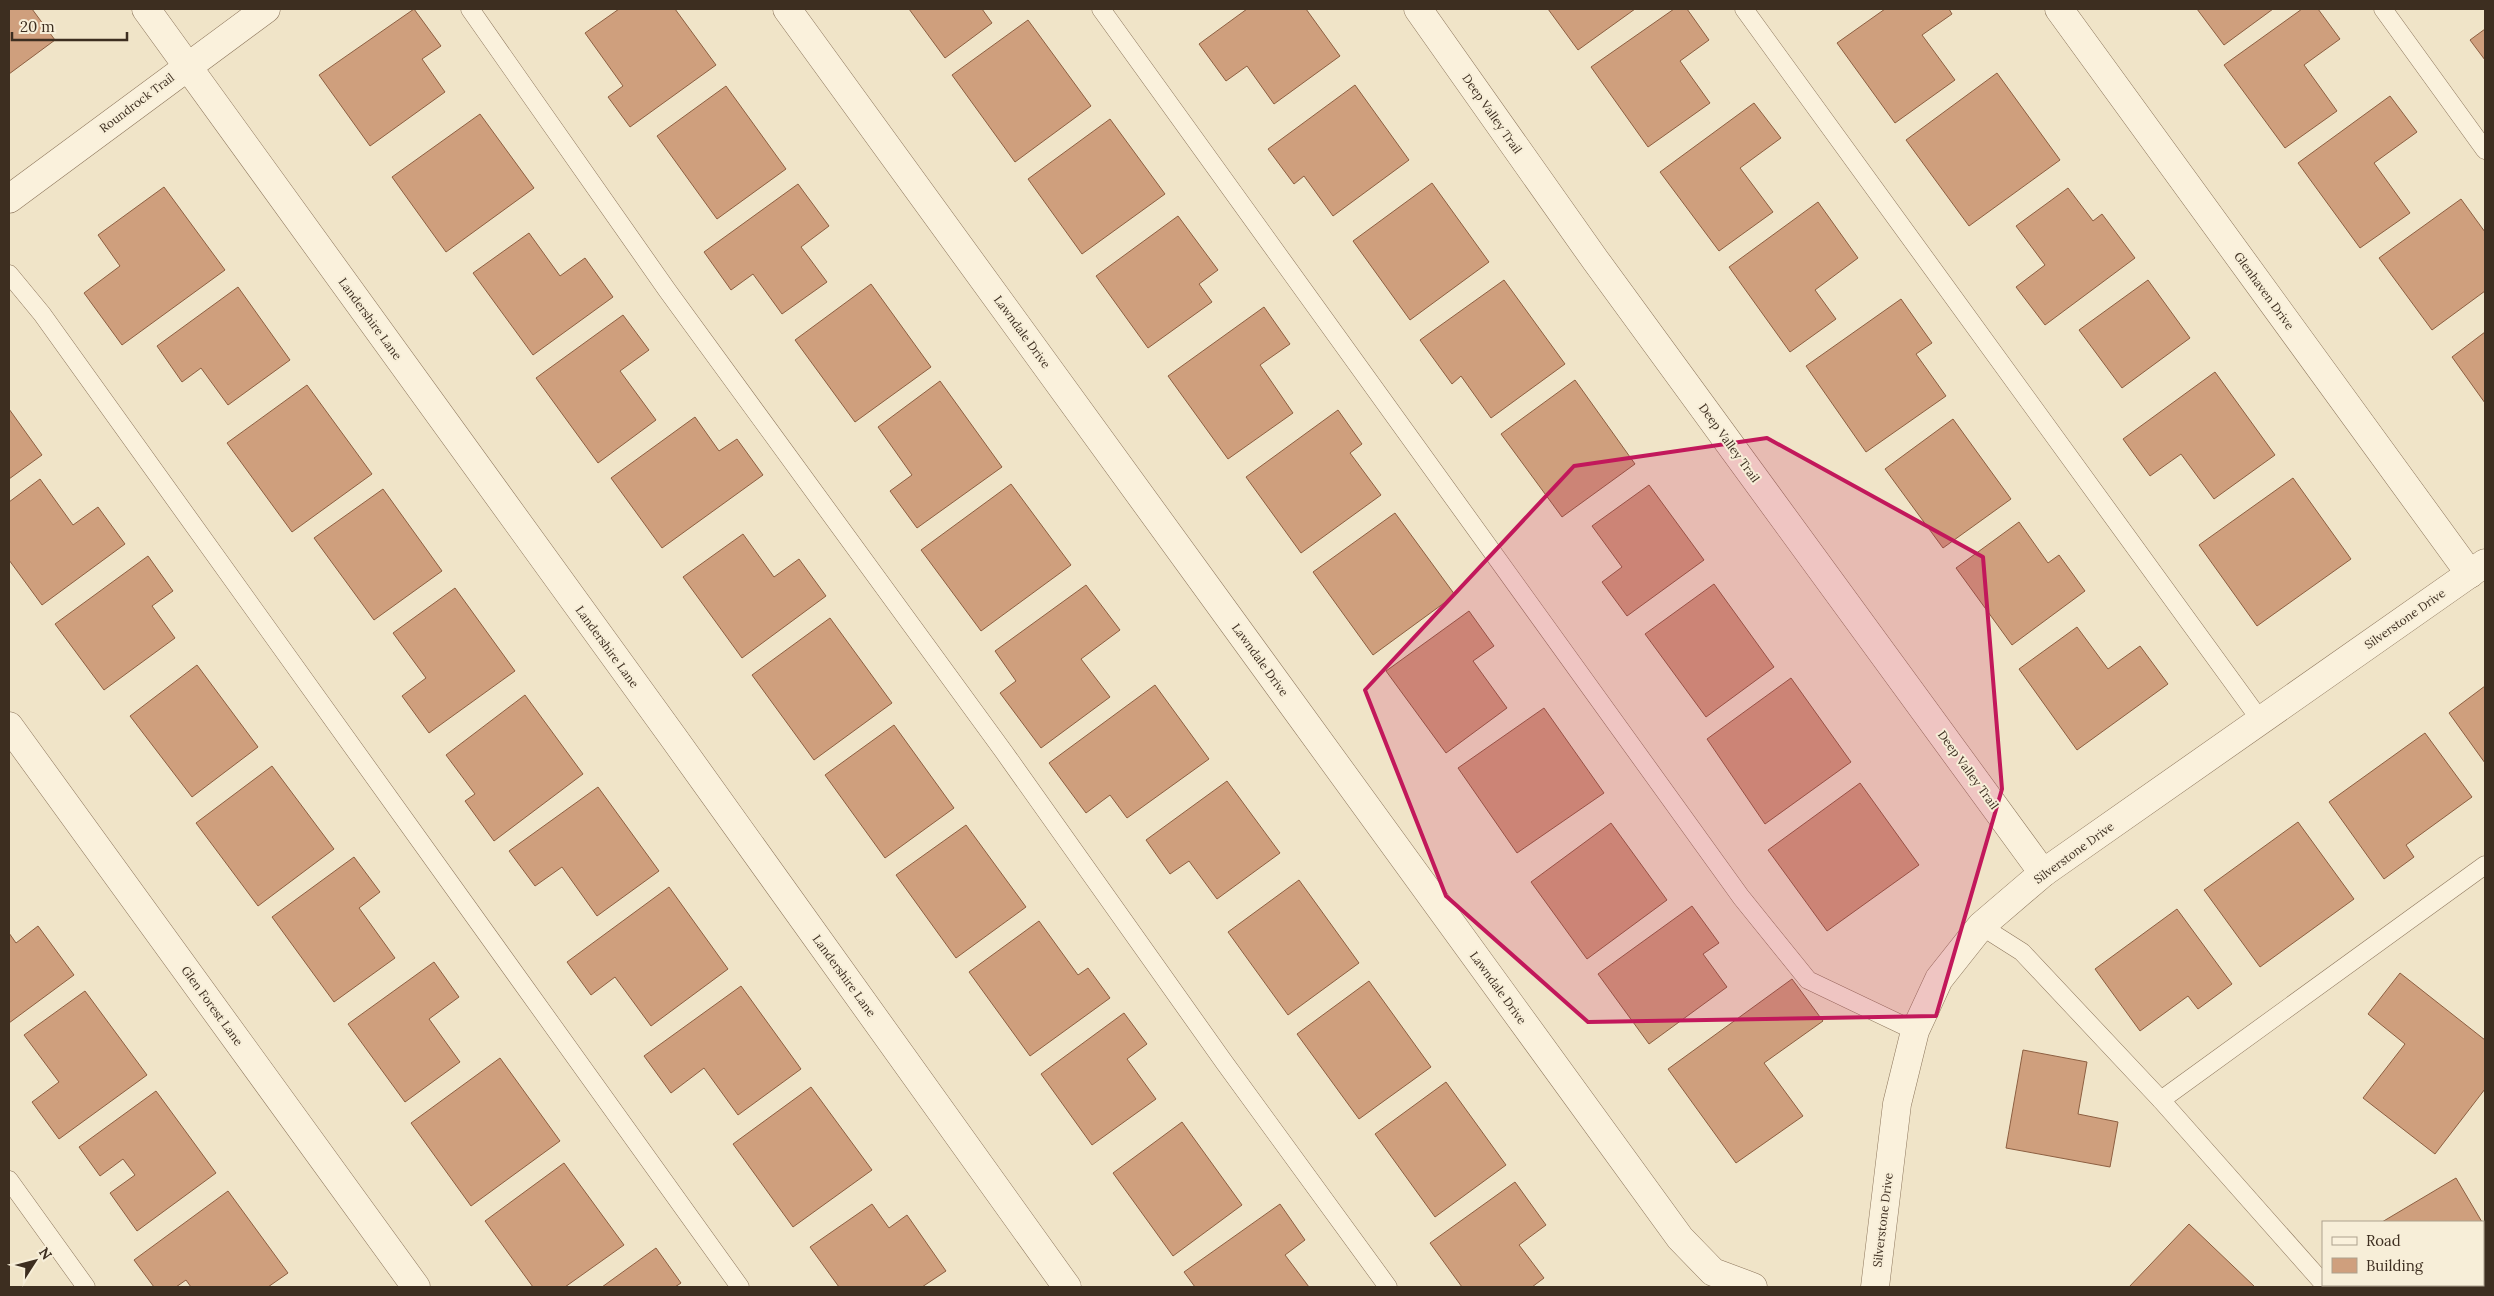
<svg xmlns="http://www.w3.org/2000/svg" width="2494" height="1296" font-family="Lora,serif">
  <rect width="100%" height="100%" fill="#f0e4c8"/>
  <!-- building -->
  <g fill="#cf9f7d" stroke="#8d5f41">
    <path d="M9 9H32L55 40 9 74Z"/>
    <path d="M414 9 441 46 422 59 445 92 370 146 319 75Z"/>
    <path d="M619 9H675L716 65 630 127 608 97 623 86 585 33Z"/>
    <path d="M909 9H982L992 23 945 58Z"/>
    <path d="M1247 9H1306L1340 56 1274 104 1247 66 1226 81 1199 44Z"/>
    <path d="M1548 9H1635L1578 50Z"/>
    <path d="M1674 9H1687L1709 40 1680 61 1710 103 1648 147 1591 67Z"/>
    <path d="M1885 9H1949L1952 14 1922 35 1955 80 1895 123 1837 43Z"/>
    <path d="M2197 9H2273L2224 45Z"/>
    <path d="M2302 9H2318L2340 39 2304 65 2337 111 2285 148 2224 65Z"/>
    <path d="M1028 20 1091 106 1015 162 952 75Z"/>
    <path d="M2485 29V60L2470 40Z"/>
    <path d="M1997 73 2060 160 1969 226 1906 140Z"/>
    <path d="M1355 85 1409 160 1333 216 1304 176 1294 184 1268 149Z"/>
    <path d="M726 86 786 169 717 219 657 136Z"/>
    <path d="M2390 96 2417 132 2374 163 2410 213 2360 248 2298 163Z"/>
    <path d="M1754 103 1781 138 1740 168 1773 212 1719 251 1660 172Z"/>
    <path d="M480 114 534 188 446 252 392 177Z"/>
    <path d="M1110 119 1165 194 1082 254 1028 179Z"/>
    <path d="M1432 183 1489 262 1410 320 1353 241Z"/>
    <path d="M798 184 829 226 801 247 827 282 782 314 753 274 731 290 704 252Z"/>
    <path d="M164 187 225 270 122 345 84 293 120 266 98 235Z"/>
    <path d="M2068 188 2093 221 2102 214 2135 258 2045 325 2016 287 2045 265 2016 226Z"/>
    <path d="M2461 199 2485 232V291L2432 330 2379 258Z"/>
    <path d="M1818 202 1858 258 1815 290 1836 319 1790 352 1729 267Z"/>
    <path d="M1178 216 1218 270 1199 284 1212 302 1148 348 1096 276Z"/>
    <path d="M529 233 560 276 585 258 613 297 533 355 473 273Z"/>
    <path d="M1504 280 1565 364 1491 418 1461 376 1452 384 1420 340Z"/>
    <path d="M2148 280 2190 338 2122 388 2079 330Z"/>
    <path d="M871 284 931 367 855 422 795 340Z"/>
    <path d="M238 287 290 360 228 405 201 368 182 382 157 346Z"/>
    <path d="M1901 299 1932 343 1916 354 1946 396 1866 452 1806 366Z"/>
    <path d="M1264 307 1290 344 1260 365 1293 413 1228 459 1168 376Z"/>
    <path d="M623 315 649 350 620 371 656 420 598 463 536 378Z"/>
    <path d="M2485 332V403L2452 357Z"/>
    <path d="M2215 372 2275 455 2214 499 2181 454 2150 476 2123 439Z"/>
    <path d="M1575 380 1635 464 1562 517 1501 434Z"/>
    <path d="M940 381 1002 467 917 528 890 491 912 475 878 427Z"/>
    <path d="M307 385 372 474 292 532 227 443Z"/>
    <path d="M9 409 42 455 9 479Z"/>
    <path d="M1338 410 1362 444 1350 453 1381 495 1301 553 1246 477Z"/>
    <path d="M695 417 719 451 737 439 763 475 662 548 611 478Z"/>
    <path d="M1953 419 2011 499 1943 548 1885 469Z"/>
    <path d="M2293 478 2351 559 2257 626 2199 545Z"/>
    <path d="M40 479 73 525 98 507 125 544 42 605 9 560V502Z"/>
    <path d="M1011 484 1071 565 981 631 921 550Z"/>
    <path d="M1649 485 1704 560 1627 616 1602 582 1622 567 1592 526Z"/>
    <path d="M383 489 442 571 374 620 314 538Z"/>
    <path d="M1395 513 1455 595 1373 655 1313 572Z"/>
    <path d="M2019 522 2048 563 2059 555 2085 591 2012 645 1956 568Z"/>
    <path d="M743 534 774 577 799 559 826 596 742 658 683 577Z"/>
    <path d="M148 556 173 591 152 606 175 638 104 690 55 624Z"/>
    <path d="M1714 584 1774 667 1706 717 1645 634Z"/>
    <path d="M1086 585 1120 630 1081 659 1110 697 1041 748 1000 693 1016 681 995 651Z"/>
    <path d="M455 588 515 671 429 733 402 696 426 678 393 633Z"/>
    <path d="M1469 611 1494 646 1473 661 1507 708 1446 753 1386 671Z"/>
    <path d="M830 618 892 703 814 760 752 675Z"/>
    <path d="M2077 627 2108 669 2140 646 2168 684 2077 750 2019 669Z"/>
    <path d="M197 665 258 747 192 797 130 716Z"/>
    <path d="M1791 678 1851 762 1765 824 1707 739Z"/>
    <path d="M1155 685 1209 759 1127 818 1110 795 1086 813 1049 763Z"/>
    <path d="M2485 686V763L2449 713Z"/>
    <path d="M525 695 583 774 494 841 465 801 475 794 446 755Z"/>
    <path d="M1544 708 1604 793 1517 853 1458 768Z"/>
    <path d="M894 725 954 808 885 858 825 775Z"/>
    <path d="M2425 733 2472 797 2406 845 2414 857 2384 879 2329 802Z"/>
    <path d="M272 766 334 849 258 906 196 823Z"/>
    <path d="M1227 781 1280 853 1217 899 1189 861 1170 874 1146 840Z"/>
    <path d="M1860 783 1919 865 1827 931 1768 850Z"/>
    <path d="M598 787 659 871 597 916 562 867 535 886 509 851Z"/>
    <path d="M2298 822 2354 899 2260 967 2204 890Z"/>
    <path d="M1611 823 1667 900 1587 959 1531 882Z"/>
    <path d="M966 825 1026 907 956 958 896 875Z"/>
    <path d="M354 857 380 892 359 908 395 958 334 1002 272 917Z"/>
    <path d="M1299 880 1359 963 1288 1015 1228 932Z"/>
    <path d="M669 887 728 969 651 1026 615 977 591 995 567 962Z"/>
    <path d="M1692 906 1719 943 1703 954 1727 987 1649 1044 1598 974Z"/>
    <path d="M2177 909 2232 984 2198 1009 2188 996 2140 1031 2095 969Z"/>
    <path d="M1039 921 1078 975 1088 968 1110 998 1030 1056 969 972Z"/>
    <path d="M38 926 74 975 9 1023V933L16 943Z"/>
    <path d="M434 962 459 997 429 1019 460 1062 405 1102 348 1024Z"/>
    <path d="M2400 973 2485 1040V1089L2435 1154 2363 1098 2405 1044 2368 1014Z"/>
    <path d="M1792 979 1823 1021 1764 1063 1803 1116 1736 1163 1668 1069Z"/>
    <path d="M1369 981 1431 1067 1359 1119 1297 1034Z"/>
    <path d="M741 986 801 1069 738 1115 704 1068 671 1093 644 1056Z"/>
    <path d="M85 991 147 1075 59 1139 32 1102 59 1082 24 1035Z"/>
    <path d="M1124 1013 1147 1044 1127 1059 1156 1099 1092 1145 1041 1074Z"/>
    <path d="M2023 1050 2087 1062 2078 1114 2118 1122 2110 1167 2006 1148Z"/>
    <path d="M500 1058 560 1141 471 1206 411 1123Z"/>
    <path d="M1446 1082 1506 1165 1435 1217 1375 1134Z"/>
    <path d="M811 1087 872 1170 793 1227 733 1144Z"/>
    <path d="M156 1091 216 1173 137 1231 110 1193 135 1175 123 1159 100 1176 79 1147Z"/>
    <path d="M1182 1122 1242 1205 1173 1256 1113 1173Z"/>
    <path d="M564 1163 624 1245 565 1287H533L485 1221Z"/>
    <path d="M2456 1178 2482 1222H2382Z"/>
    <path d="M1515 1182 1546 1225 1519 1245 1544 1278 1532 1287H1462L1430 1243Z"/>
    <path d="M228 1191 288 1273 268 1287H191L186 1280 176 1287H154L134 1260Z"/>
    <path d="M872 1204 889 1228 907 1215 946 1271 922 1287H839L810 1247Z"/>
    <path d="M1280 1204 1305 1240 1285 1255 1309 1287H1195L1184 1272Z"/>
    <path d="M2189 1224 2255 1287H2129Z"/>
    <path d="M2483 1224 2485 1228V1287H2398L2396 1285H2483Z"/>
    <path d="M656 1248 681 1283 675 1287H602Z"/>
  </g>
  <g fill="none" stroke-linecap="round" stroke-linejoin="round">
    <!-- service casing -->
    <g stroke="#8d765c" stroke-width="19">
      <g id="service">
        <path d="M470 9 667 290 1004 752 1224 1062 1388 1287"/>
        <path d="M1101 9 1741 897 1808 980 1915 1031"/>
        <path d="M1744 9 2261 721"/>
        <path d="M2383 9 2485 150"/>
        <path d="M9 274 42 314 740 1287"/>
        <path d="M1981 926 2022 952 2161 1100 2485 865"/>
        <path d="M2161 1100 2323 1283"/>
        <path d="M9 1180 86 1287"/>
      </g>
    </g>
    <!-- minor casing -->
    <g stroke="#8d765c" stroke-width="29">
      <g id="minor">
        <path d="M146 9 673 737 1067 1287"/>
        <path d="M787 9 1680 1238 1713 1272 1753 1287"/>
        <path d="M1418 9 1596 261 2043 873"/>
        <path d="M2059 9 2470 574"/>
        <path d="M9 726 416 1287"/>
      </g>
    </g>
    <!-- tertiary casing -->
    <g stroke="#8d765c" stroke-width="29">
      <g id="tertiary">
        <path d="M9 199 266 9"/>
        <path d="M1875 1287 1897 1104 1915 1031 1939 979 1981 926 2043 873 2485 563"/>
      </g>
    </g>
    <!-- service -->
    <use href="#service" stroke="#faf1dc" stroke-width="18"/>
    <!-- minor -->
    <use href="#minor" stroke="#faf1dc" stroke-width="28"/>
    <!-- tertiary -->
    <use href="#tertiary" stroke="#faf1dc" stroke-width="28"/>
  </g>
  <!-- marked area -->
  <path fill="#c2185b" fill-opacity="0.2" stroke="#c2185b" stroke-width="4" stroke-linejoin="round" d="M1767 438 1983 557 2002 789 1936 1016 1588 1022 1446 896 1365 690 1574 466Z"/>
  <g text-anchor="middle" stroke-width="4" stroke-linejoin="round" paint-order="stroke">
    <!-- street labels -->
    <g font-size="12" fill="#3d2e20" stroke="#f7eed8">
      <text transform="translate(137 103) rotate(-37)" y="4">Roundrock Trail</text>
      <text transform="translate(1492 114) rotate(55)" y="4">Deep Valley Trail</text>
      <text transform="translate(2264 291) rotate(54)" y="4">Glenhaven Drive</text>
      <text transform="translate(370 319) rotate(54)" y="4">Landershire Lane</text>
      <text transform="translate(1022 332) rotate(54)" y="4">Lawndale Drive</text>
      <text transform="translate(1729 443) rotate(54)" y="4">Deep Valley Trail</text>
      <text transform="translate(2405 619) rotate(-35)" y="4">Silverstone Drive</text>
      <text transform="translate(607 647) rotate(54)" y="4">Landershire Lane</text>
      <text transform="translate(1260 660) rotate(54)" y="4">Lawndale Drive</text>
      <text transform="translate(1968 770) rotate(54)" y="4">Deep Valley Trail</text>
      <text transform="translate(2074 853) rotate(-36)" y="4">Silverstone Drive</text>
      <text transform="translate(844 976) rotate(54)" y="4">Landershire Lane</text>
      <text transform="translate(1498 988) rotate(54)" y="4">Lawndale Drive</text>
      <text transform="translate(212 1006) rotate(54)" y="4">Glen Forest Lane</text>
      <text transform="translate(1883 1220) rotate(-83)" y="4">Silverstone Drive</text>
    </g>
  </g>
  <!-- border -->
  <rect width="2494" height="1296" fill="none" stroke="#3d2e20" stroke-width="20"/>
  <!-- legend -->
  <rect x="2322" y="1221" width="162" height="65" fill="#f7eed8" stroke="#ada18e"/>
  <rect x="2332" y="1237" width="25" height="8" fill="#faf1dc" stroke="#ada18e"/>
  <text x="2366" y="1246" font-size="15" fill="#3d2e20">Road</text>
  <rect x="2332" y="1258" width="25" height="15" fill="#cf9f7d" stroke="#ada18e"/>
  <text x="2366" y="1271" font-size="15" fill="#3d2e20">Building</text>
  <!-- north arrow -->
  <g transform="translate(35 1261) rotate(54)" stroke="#f7eed8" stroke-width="4" paint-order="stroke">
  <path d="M0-4L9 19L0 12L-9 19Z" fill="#3d2e20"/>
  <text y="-8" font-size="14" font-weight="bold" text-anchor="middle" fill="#3d2e20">N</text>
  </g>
  <!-- scale -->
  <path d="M12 32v8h115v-8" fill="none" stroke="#3d2e20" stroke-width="2.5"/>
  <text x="20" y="32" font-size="15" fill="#3d2e20" stroke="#f7eed8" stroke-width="4" paint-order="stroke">20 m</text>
</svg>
